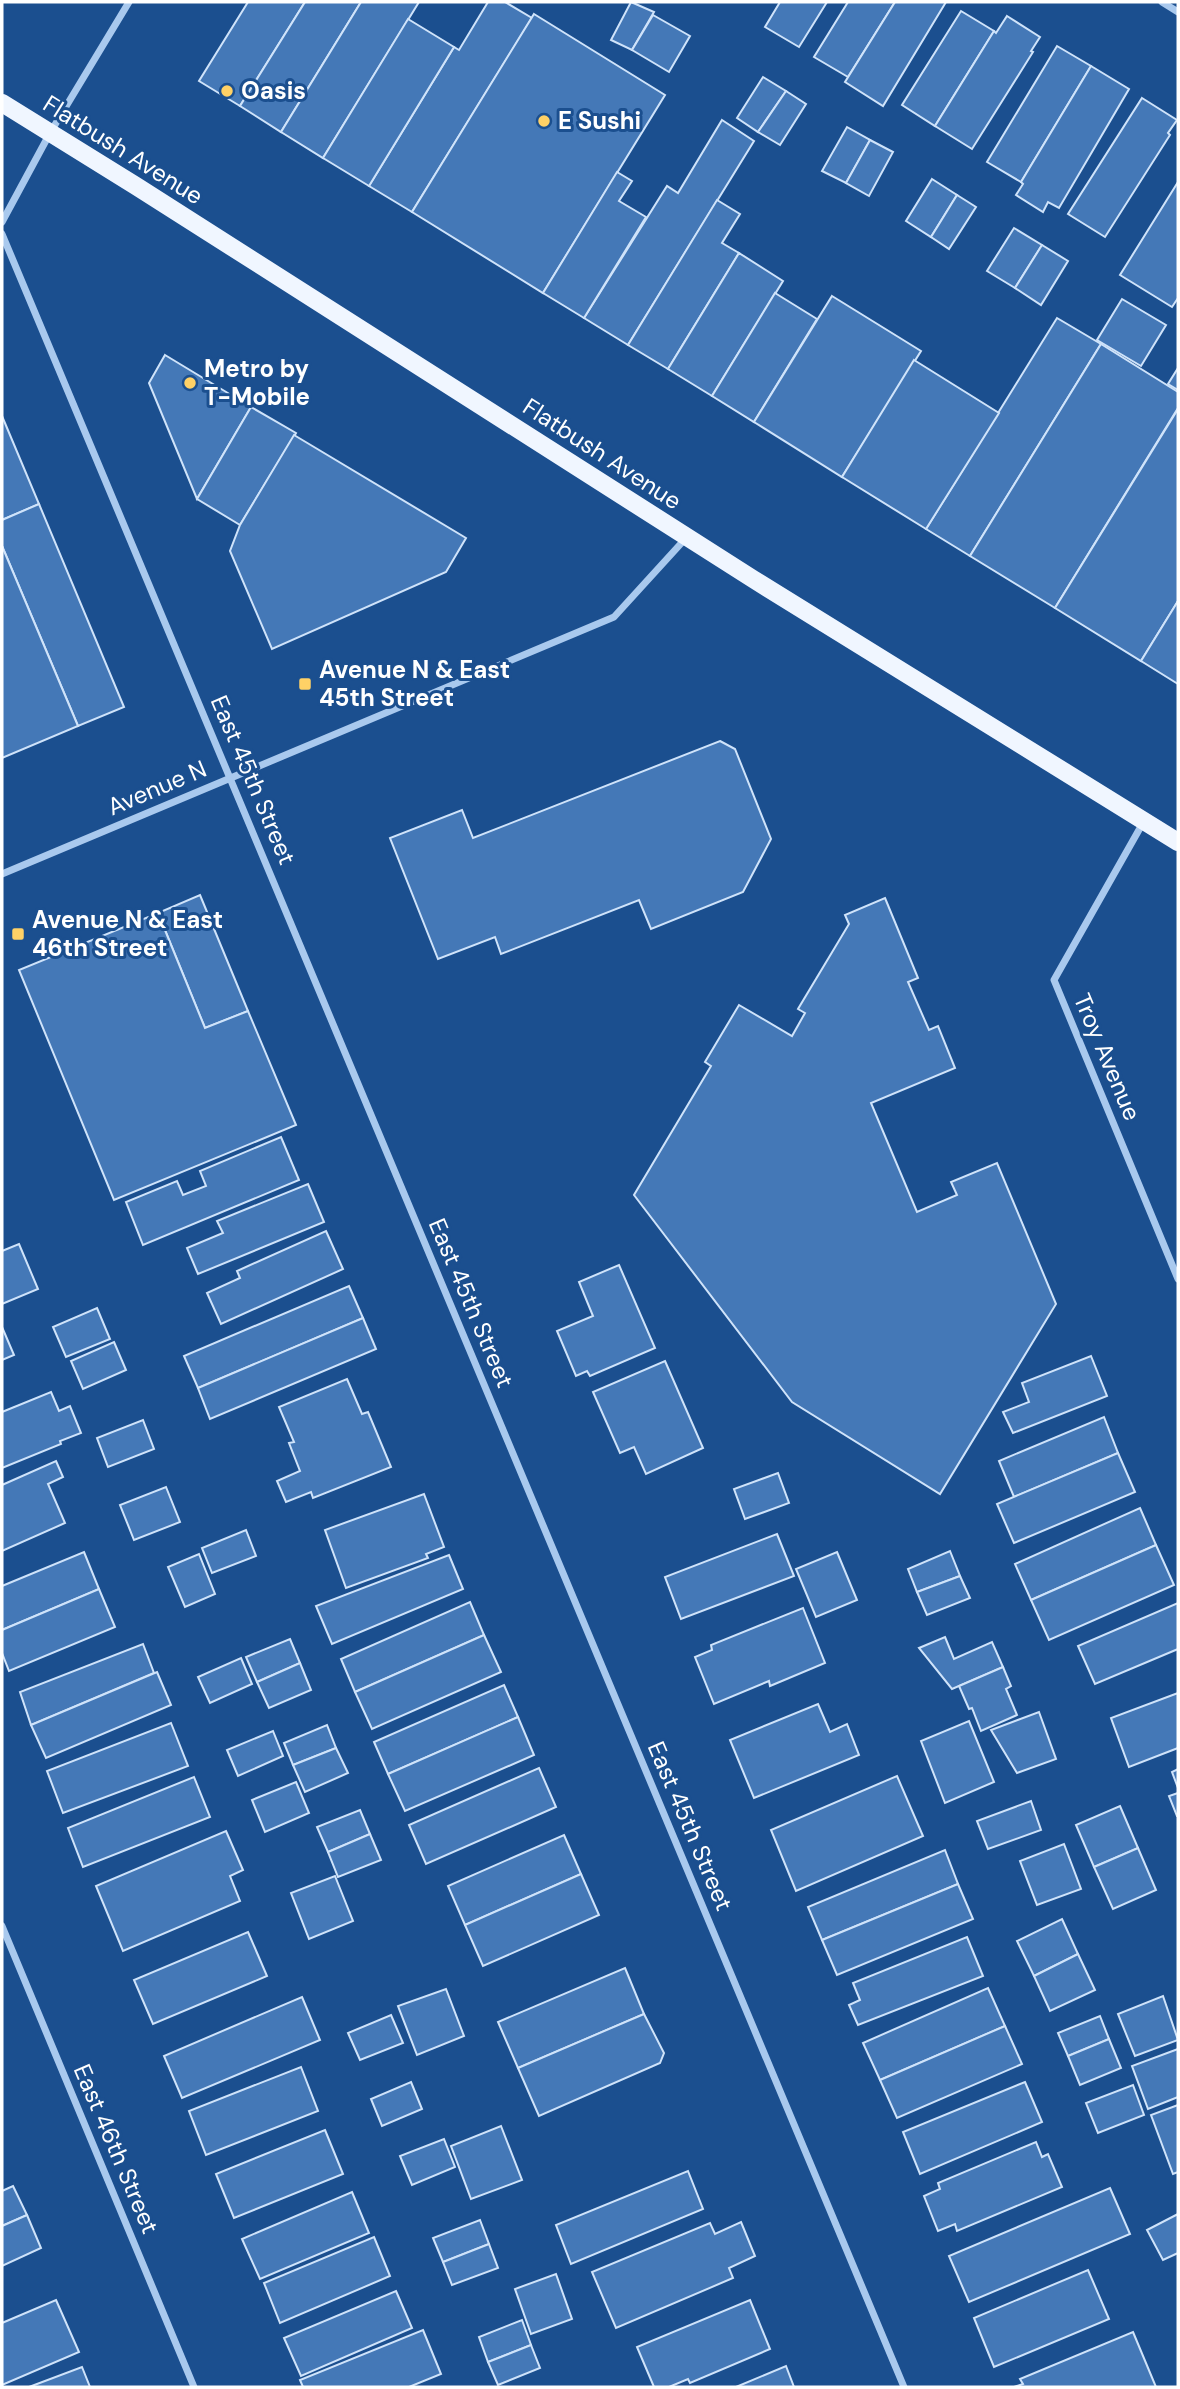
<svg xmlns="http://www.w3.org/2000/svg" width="1180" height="2389" font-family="'DM Sans',sans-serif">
  <rect width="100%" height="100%" fill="#1b4f8f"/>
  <!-- building -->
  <g fill="#4478b7" stroke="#cfe3fa" stroke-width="2">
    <path d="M248 2H305L240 106 199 81Z"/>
    <path d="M305 2H361L281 132 240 106Z"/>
    <path d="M361 2H419L323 158 281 132Z"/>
    <path d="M488 2H505L532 18 412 212 369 186 454 47 459 50Z"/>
    <path d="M631 2 654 12 632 50 611 40Z"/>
    <path d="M780 2H827L799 47 765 27Z"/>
    <path d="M848 2H895L848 77 814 57Z"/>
    <path d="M895 2H946L883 106 845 82Z"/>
    <path d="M961 11 994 31 935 126 902 105Z"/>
    <path d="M534 14 665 95 543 293 412 212Z"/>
    <path d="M653 15 690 36 669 72 632 50Z"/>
    <path d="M1007 16 1040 37 1031 51 1033 52 972 149 935 126 994 31 996 33Z"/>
    <path d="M408 19 454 47 369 186 323 158Z"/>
    <path d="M1057 46 1091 66 1021 182 987 162Z"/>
    <path d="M1091 66 1129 89 1059 208 1048 202 1043 212 1016 195 1023 184 1021 182Z"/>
    <path d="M763 77 786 91 758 132 737 118Z"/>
    <path d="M786 91 806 104 780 145 758 132Z"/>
    <path d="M1142 98 1177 120 1168 133 1170 135 1105 237 1068 214Z"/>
    <path d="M722 120 754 141 628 345 584 318 667 186 678 193Z"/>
    <path d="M847 127 870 140 846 183 822 171Z"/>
    <path d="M870 140 893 152 869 196 846 183Z"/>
    <path d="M617 172 632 181 619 201 646 217 584 318 543 293Z"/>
    <path d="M932 179 957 195 931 237 906 221Z"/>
    <path d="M1178 182V298L1172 307 1120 275Z"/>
    <path d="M957 195 976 207 949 249 931 237Z"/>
    <path d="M717 200 740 214 722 243 739 253 668 369 628 345Z"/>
    <path d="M1014 228 1042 245 1015 288 987 271Z"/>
    <path d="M1042 245 1068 261 1041 305 1015 288Z"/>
    <path d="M739 253 783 281 712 396 668 369Z"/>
    <path d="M775 293 817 319 754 422 712 396Z"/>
    <path d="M832 296 921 351 842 477 754 422Z"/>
    <path d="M1122 299 1166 325 1141 366 1097 340Z"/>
    <path d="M1057 318 1101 344 970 556 926 529Z"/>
    <path d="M1101 344 1178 392V408L1055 608 970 556Z"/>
    <path d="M165 355 251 407 197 499 149 383Z"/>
    <path d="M914 360 999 413 926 529 842 477Z"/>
    <path d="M1178 368V390L1168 384Z"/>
    <path d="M251 407 296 433 240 525 197 499Z"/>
    <path d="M1178 409V601L1141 661 1055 608Z"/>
    <path d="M2 416 39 504 2 520Z"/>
    <path d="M294 435 466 538 446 572 272 649 230 551 240 525Z"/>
    <path d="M39 504 124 707 78 726 2 546V520Z"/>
    <path d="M2 546 78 726 2 758Z"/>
    <path d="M1178 601V684L1141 661Z"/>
    <path d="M720 741 735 749 771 839 743 892 651 929 639 900 501 954 495 937 438 959 390 838 462 810 473 838Z"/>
    <path d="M200 895 248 1011 205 1028 158 913Z"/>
    <path d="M885 898 918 978 908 982 929 1030 938 1026 955 1068 871 1103 917 1212 957 1195 951 1182 997 1163 1056 1304 940 1494 792 1402 634 1195 711 1066 705 1062 739 1005 792 1036 805 1013 798 1009 849 924 845 915Z"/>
    <path d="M158 913 205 1028 248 1011 296 1125 114 1200 19 970Z"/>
    <path d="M281 1137 299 1180 143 1245 126 1202 177 1181 183 1195 206 1186 200 1171Z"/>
    <path d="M308 1184 324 1222 198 1274 187 1248 223 1233 217 1221Z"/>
    <path d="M326 1231 343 1269 221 1324 207 1293 240 1278 237 1271Z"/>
    <path d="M19 1244 38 1289 2 1304V1251Z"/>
    <path d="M619 1265 655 1348 590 1376 587 1371 576 1376 557 1331 593 1316 579 1282Z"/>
    <path d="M349 1286 363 1318 198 1388 184 1356Z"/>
    <path d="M97 1308 110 1339 66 1357 53 1327Z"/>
    <path d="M363 1318 376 1349 210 1419 198 1388Z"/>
    <path d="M2 1327 14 1355 2 1360Z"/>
    <path d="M114 1342 126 1370 83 1389 71 1361Z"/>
    <path d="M1091 1356 1107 1396 1013 1433 1003 1412 1029 1402 1022 1383Z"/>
    <path d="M665 1361 703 1448 646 1474 634 1447 620 1453 593 1392Z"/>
    <path d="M347 1379 362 1414 368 1412 391 1467 313 1498 311 1492 286 1502 277 1481 300 1471 289 1443 294 1442 279 1407Z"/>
    <path d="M51 1392 59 1411 70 1406 81 1433 60 1441 61 1444 2 1468V1412Z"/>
    <path d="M1104 1417 1118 1453 1014 1497 999 1461Z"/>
    <path d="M143 1420 154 1449 108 1467 97 1438Z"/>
    <path d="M1118 1453 1135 1492 1014 1543 997 1504Z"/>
    <path d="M56 1461 63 1477 48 1484 65 1523 2 1551V1485Z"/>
    <path d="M778 1473 789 1503 745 1519 734 1489Z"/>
    <path d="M166 1487 180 1522 134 1540 120 1505Z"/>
    <path d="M424 1494 444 1547 426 1554 428 1558 346 1588 325 1530Z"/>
    <path d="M1140 1508 1156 1545 1031 1600 1015 1564Z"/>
    <path d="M246 1530 256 1556 212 1573 202 1548Z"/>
    <path d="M777 1534 794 1576 681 1619 665 1577Z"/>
    <path d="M1156 1545 1174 1585 1049 1640 1031 1600Z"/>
    <path d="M950 1551 960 1576 917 1592 908 1569Z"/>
    <path d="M84 1552 99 1589 2 1630V1586Z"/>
    <path d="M837 1552 857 1600 816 1617 796 1569Z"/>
    <path d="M199 1554 215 1594 185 1607 168 1567Z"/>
    <path d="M449 1555 463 1589 332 1644 316 1606Z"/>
    <path d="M960 1576 970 1598 927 1615 917 1592Z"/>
    <path d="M99 1589 115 1627 9 1671 2 1653V1630Z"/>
    <path d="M470 1602 484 1635 355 1692 341 1659Z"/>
    <path d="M1178 1603V1649L1095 1684 1078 1646Z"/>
    <path d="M803 1608 825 1663 770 1686 769 1681 714 1704 695 1657 712 1650 711 1645Z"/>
    <path d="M484 1635 501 1672 372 1729 355 1692Z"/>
    <path d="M945 1637 954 1659 992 1642 1003 1667 952 1689 919 1648Z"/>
    <path d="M290 1639 300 1663 257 1682 246 1657Z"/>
    <path d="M143 1644 154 1673 31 1725 20 1692Z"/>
    <path d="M241 1658 252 1684 210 1703 198 1677Z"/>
    <path d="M300 1663 311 1690 269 1708 257 1682Z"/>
    <path d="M1003 1667 1011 1686 1006 1689 1017 1715 981 1731 972 1708 969 1709 959 1686Z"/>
    <path d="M157 1672 171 1705 46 1758 31 1725Z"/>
    <path d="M504 1685 518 1717 388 1774 374 1742Z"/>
    <path d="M1178 1693V1748L1129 1767 1111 1718Z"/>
    <path d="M818 1704 830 1732 847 1724 859 1755 754 1798 730 1740Z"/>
    <path d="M1039 1712 1056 1759 1017 1773 991 1730Z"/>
    <path d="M518 1717 534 1755 405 1811 388 1774Z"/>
    <path d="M969 1721 994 1782 945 1803 921 1741Z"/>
    <path d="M171 1723 188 1766 63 1813 47 1771Z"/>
    <path d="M327 1725 336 1748 293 1765 284 1743Z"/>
    <path d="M273 1731 283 1756 238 1776 227 1750Z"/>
    <path d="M336 1748 348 1773 305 1792 293 1765Z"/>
    <path d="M539 1768 556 1807 426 1864 409 1825Z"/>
    <path d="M1178 1769V1788L1172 1772Z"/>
    <path d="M897 1776 923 1836 796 1891 771 1830Z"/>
    <path d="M194 1777 210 1817 83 1867 68 1828Z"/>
    <path d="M296 1782 309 1813 265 1832 252 1800Z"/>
    <path d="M1178 1793V1816H1177L1169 1796Z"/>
    <path d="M1031 1801 1041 1830 988 1849 977 1821Z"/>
    <path d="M1120 1806 1138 1848 1094 1867 1076 1825Z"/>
    <path d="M360 1810 370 1834 328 1852 317 1827Z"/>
    <path d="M226 1831 243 1870 230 1876 240 1901 123 1951 96 1886Z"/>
    <path d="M370 1834 381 1860 338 1877 328 1852Z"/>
    <path d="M564 1835 581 1874 465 1925 448 1886Z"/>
    <path d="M1064 1844 1081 1889 1037 1905 1020 1861Z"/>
    <path d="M1138 1848 1156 1890 1113 1909 1094 1867Z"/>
    <path d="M945 1850 958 1884 822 1940 808 1907Z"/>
    <path d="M581 1874 599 1915 483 1966 465 1925Z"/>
    <path d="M335 1876 353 1921 309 1939 291 1893Z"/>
    <path d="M958 1884 973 1919 837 1975 822 1940Z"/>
    <path d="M1062 1919 1078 1954 1034 1976 1017 1941Z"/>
    <path d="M248 1932 267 1976 153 2024 134 1980Z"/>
    <path d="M967 1937 983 1976 858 2025 849 2005 860 2000 853 1983Z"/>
    <path d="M1078 1954 1095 1990 1050 2011 1034 1976Z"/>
    <path d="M625 1968 644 2014 518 2068 498 2022Z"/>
    <path d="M988 1988 1005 2026 880 2080 863 2043Z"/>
    <path d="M446 1989 464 2036 417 2055 398 2006Z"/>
    <path d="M1163 1996 1178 2040 1135 2056 1118 2014Z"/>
    <path d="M302 1997 320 2040 182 2098 164 2056Z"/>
    <path d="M644 2014 664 2053 660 2063 539 2116 518 2068Z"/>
    <path d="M391 2015 403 2043 360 2060 348 2033Z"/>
    <path d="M1100 2016 1109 2039 1068 2056 1058 2033Z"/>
    <path d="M1005 2026 1022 2064 897 2118 880 2080Z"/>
    <path d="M1109 2039 1121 2068 1080 2085 1068 2056Z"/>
    <path d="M1178 2049V2097L1148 2109 1132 2066Z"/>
    <path d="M301 2067 318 2111 206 2155 189 2111Z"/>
    <path d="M411 2082 422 2109 382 2126 371 2099Z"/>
    <path d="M1025 2082 1042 2122 920 2174 903 2132Z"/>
    <path d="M1133 2085 1144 2115 1098 2133 1086 2103Z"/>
    <path d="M1178 2105V2172L1173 2174 1151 2115Z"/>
    <path d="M501 2126 522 2180 471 2199 451 2146Z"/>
    <path d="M325 2130 343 2174 234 2218 216 2174Z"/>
    <path d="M444 2139 455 2167 412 2185 400 2156Z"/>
    <path d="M1036 2142 1042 2157 1048 2154 1062 2187 957 2231 955 2224 938 2231 924 2196 940 2189 938 2183Z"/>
    <path d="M688 2171 703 2209 571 2264 556 2225Z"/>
    <path d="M13 2186 27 2215 2 2226V2191Z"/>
    <path d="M1110 2188 1130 2234 969 2302 949 2256Z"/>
    <path d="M352 2192 369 2233 260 2279 242 2239Z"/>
    <path d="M1178 2214V2253L1163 2260 1147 2230Z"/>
    <path d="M27 2215 41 2248 2 2266V2226Z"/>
    <path d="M480 2220 489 2244 443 2262 433 2238Z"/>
    <path d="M741 2222 755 2256 729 2268 733 2278 616 2328 592 2272 710 2223 715 2234Z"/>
    <path d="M374 2237 390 2276 280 2323 264 2283Z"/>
    <path d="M489 2244 498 2268 452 2285 443 2262Z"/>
    <path d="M1088 2270 1109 2319 994 2367 974 2318Z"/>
    <path d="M556 2274 572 2319 531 2334 515 2289Z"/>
    <path d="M396 2291 412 2328 301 2376 284 2338Z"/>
    <path d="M56 2300 79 2352 2 2385V2323Z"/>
    <path d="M750 2300 770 2349 690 2383 688 2379 669 2387H654L637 2347Z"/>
    <path d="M522 2320 531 2345 488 2362 479 2337Z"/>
    <path d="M423 2330 441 2374 409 2387H303L300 2380Z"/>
    <path d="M1133 2332 1156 2387H1014L1023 2384 1020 2379Z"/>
    <path d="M531 2345 540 2368 498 2385 488 2362Z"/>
    <path d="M786 2366 794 2387H736Z"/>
    <path d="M82 2367 90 2387H29Z"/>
  </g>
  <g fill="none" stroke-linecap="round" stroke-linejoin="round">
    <!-- street -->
    <g stroke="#a9c9ee" stroke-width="7">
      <path d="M1162 2 1178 12"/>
      <path d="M2 222 50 133 129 2"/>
      <path d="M2 234 904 2387"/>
      <path d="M1144 821 1054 980 1178 1279"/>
      <path d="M2 874 614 617 686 538"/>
      <path d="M2 1926 194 2387"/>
    </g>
    <!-- primary -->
    <path stroke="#f0f6ff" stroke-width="18" d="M2 103 136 186 753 579 1178 842"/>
  </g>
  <!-- markers -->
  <g fill="#ffd166" stroke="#1b4f8f" stroke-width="2.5">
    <circle cx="227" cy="91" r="7"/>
    <circle cx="544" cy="121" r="7"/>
    <circle cx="190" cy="383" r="7"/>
    <rect x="298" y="677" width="14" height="14" rx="3.5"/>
    <rect x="11" y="927" width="14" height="14" rx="3.5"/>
  </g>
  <g text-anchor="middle" stroke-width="6" stroke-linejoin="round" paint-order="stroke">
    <!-- poi labels -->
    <g font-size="24" font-weight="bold" fill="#fff" stroke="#1b4f8f" text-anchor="start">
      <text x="241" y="99">Oasis</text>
      <text x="558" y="129">E Sushi</text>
      <text x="204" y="377">Metro by<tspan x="204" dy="28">T-Mobile</tspan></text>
      <text x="319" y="678">Avenue N &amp; East<tspan x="319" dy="28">45th Street</tspan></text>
      <text x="32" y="928">Avenue N &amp; East<tspan x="32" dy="28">46th Street</tspan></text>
    </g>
    <!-- street labels -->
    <g font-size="24" fill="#fff" stroke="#1b4f8f">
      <text transform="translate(123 150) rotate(32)" y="8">Flatbush Avenue</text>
      <text transform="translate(602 454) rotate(33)" y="8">Flatbush Avenue</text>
      <text transform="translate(253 780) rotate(67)" y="8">East 45th Street</text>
      <text transform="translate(157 788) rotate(-23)" y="8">Avenue N</text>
      <text transform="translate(1107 1057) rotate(67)" y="8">Troy Avenue</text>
      <text transform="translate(471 1303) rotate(67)" y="8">East 45th Street</text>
      <text transform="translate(690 1826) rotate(67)" y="8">East 45th Street</text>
      <text transform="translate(116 2149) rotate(67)" y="8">East 46th Street</text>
    </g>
  </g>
  <!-- border -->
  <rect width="1180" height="2389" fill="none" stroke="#ffffff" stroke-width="7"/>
</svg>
